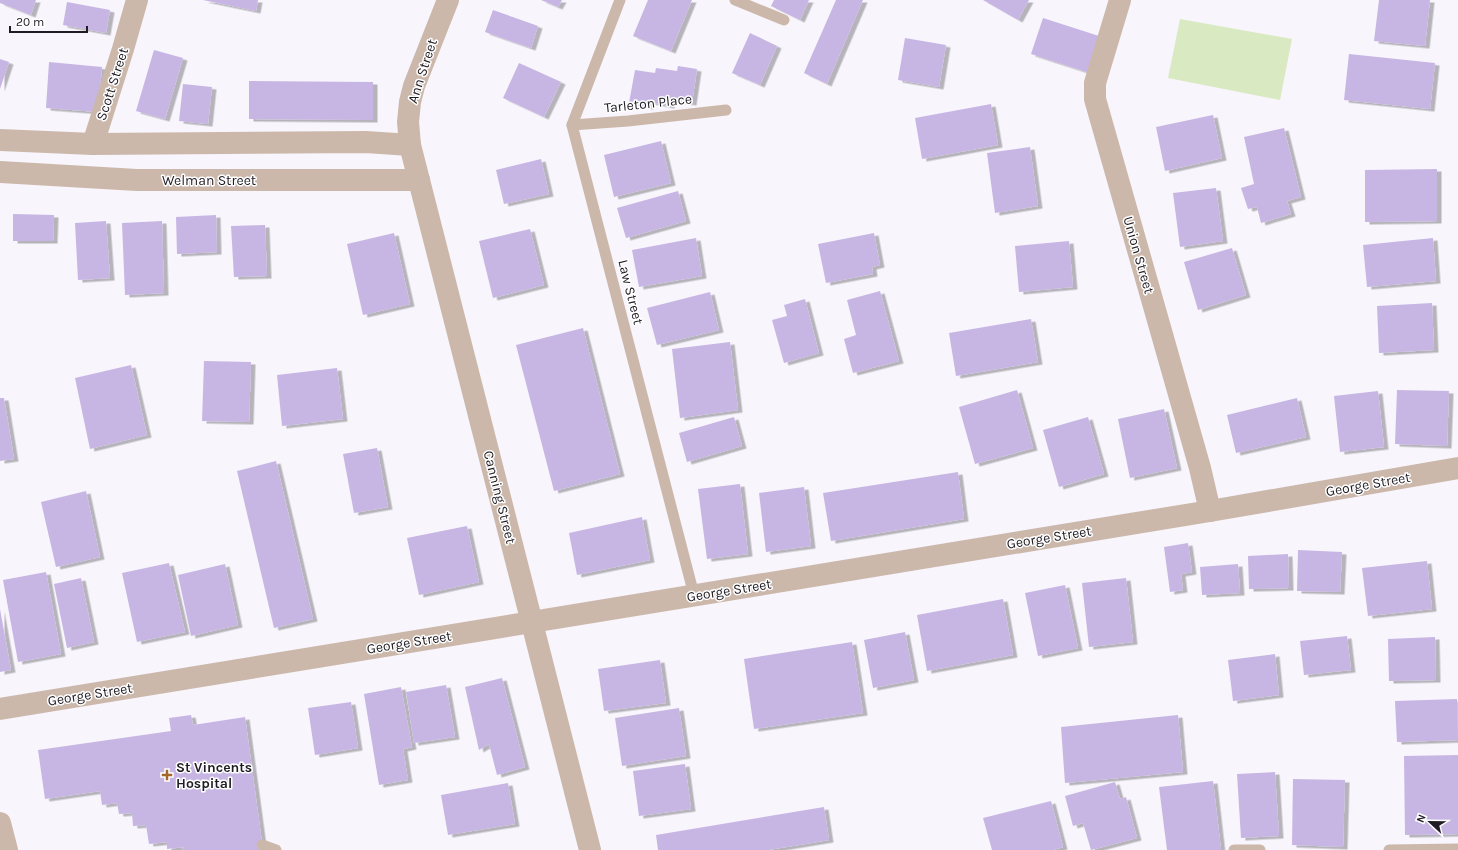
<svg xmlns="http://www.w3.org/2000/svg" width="1458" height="850" font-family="Karla,sans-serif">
  <defs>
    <filter id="shadow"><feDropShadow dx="4.5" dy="2.5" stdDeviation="0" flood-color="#0004"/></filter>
  </defs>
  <rect width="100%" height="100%" fill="#f8f5fd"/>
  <!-- green -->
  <path fill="#d9eac2" d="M1180 19 1292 39 1280 100 1168 78Z"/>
  <!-- building -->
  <g fill="#c7b6e4" filter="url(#shadow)">
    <path d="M0 0H36L31 15 0 3Z"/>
    <path d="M203 0H258L256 11Z"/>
    <path d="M541 0H562L558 7Z"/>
    <path d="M648 0H692L671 51 633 36Z"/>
    <path d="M774 0H809L800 20 771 6Z"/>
    <path d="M836 0H863L827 84 804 73Z"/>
    <path d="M983 0H1029L1018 20Z"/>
    <path d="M1379 0H1430L1425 46 1374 41Z"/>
    <path d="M67 2 110 10 106 33 63 25Z"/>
    <path d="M493 10 538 26 531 48 485 32Z"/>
    <path d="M1043 18 1099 36 1087 72 1031 54Z"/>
    <path d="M750 33 777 46 760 85 732 73Z"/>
    <path d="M905 38 946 45 939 87 898 80Z"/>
    <path d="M154 50 183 58 165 119 136 111Z"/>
    <path d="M1349 54 1435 63 1430 109 1344 100Z"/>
    <path d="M0 59 9 62 0 89Z"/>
    <path d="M49 62 102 67 98 112 46 108Z"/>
    <path d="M519 63 561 82 544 117 503 98Z"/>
    <path d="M678 66 697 69 692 103 671 100 670 106 650 102 649 107 629 103 635 70 655 73 656 68 677 71Z"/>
    <path d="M249 81 373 82V120L249 119Z"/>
    <path d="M183 84 212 87 208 124 179 121Z"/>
    <path d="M991 104 998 145 922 159 915 118Z"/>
    <path d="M1213 115 1222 158 1165 171 1156 127Z"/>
    <path d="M1284 128 1301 197 1287 201 1291 214 1261 223 1257 207 1248 209 1241 188 1254 184 1244 137Z"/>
    <path d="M661 141 671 183 614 197 604 155Z"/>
    <path d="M1030 147 1038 206 995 213 987 153Z"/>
    <path d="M541 159 549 194 504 204 496 170Z"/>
    <path d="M1437 169V221L1365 222V170Z"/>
    <path d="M1216 188 1223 241 1180 247 1173 193Z"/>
    <path d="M678 191 686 221 626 238 617 208Z"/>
    <path d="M13 214 54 215 53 241H13Z"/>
    <path d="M216 215 217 252 177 254 176 217Z"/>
    <path d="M106 221 110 278 78 280 75 223Z"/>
    <path d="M162 221 164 293 125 295 122 223Z"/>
    <path d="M265 225 267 276 234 277 231 226Z"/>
    <path d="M530 229 544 285 493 298 479 241Z"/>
    <path d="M394 233 410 304 363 315 347 244Z"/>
    <path d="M874 233 880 265 872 267 873 274 826 283 818 244Z"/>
    <path d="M696 238 702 276 639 287 632 250Z"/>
    <path d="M1433 238 1436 281 1367 287 1363 245Z"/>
    <path d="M1069 241 1073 287 1019 292 1015 246Z"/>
    <path d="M1232 248 1246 295 1198 310 1184 262Z"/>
    <path d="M880 291 899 361 853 373 844 339 856 335 847 300Z"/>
    <path d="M710 292 719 330 657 345 647 308Z"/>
    <path d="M805 299 819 353 784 363 772 320 787 316 784 305Z"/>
    <path d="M1432 303 1434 350 1379 353 1377 306Z"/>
    <path d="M1031 319 1038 362 956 376 949 333Z"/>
    <path d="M583 328 620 474 554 491 516 345Z"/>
    <path d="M730 342 738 410 680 418 672 349Z"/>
    <path d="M204 361 251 362 249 422 202 421Z"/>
    <path d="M131 365 147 435 90 449 75 378Z"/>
    <path d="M337 368 343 419 282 426 277 375Z"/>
    <path d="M1017 390 1033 448 975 464 959 407Z"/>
    <path d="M1397 390 1449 391 1447 446 1395 444Z"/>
    <path d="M1378 391 1384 447 1340 452 1334 396Z"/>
    <path d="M0 398H4L14 459 0 461Z"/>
    <path d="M1297 398 1306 437 1236 453 1227 415Z"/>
    <path d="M1164 409 1177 468 1130 478 1118 419Z"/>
    <path d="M734 417 742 446 687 462 679 433Z"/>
    <path d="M1088 417 1104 474 1059 487 1043 430Z"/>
    <path d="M377 448 388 507 354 513 343 454Z"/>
    <path d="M276 461 313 619 274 628 237 471Z"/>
    <path d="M958 472 964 519 831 541 823 493Z"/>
    <path d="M740 484 748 554 707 559 698 489Z"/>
    <path d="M804 487 811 546 766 552 759 493Z"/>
    <path d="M86 491 100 557 56 567 41 502Z"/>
    <path d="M642 517 650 560 577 575 569 533Z"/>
    <path d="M467 526 479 582 419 595 407 538Z"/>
    <path d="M1188 543 1192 572 1181 574 1183 590 1170 592 1164 547Z"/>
    <path d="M1298 550 1342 552 1340 592 1297 591Z"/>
    <path d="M1288 554 1289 588 1249 589 1248 556Z"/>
    <path d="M1427 561 1432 609 1368 616 1362 568Z"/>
    <path d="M169 563 185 632 137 642 122 573Z"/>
    <path d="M225 564 238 625 191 636 178 575Z"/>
    <path d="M1238 564 1240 593 1202 595 1200 567Z"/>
    <path d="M46 572 61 654 18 662 3 580Z"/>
    <path d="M81 578 94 642 67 648 54 584Z"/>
    <path d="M1126 578 1133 642 1089 647 1082 583Z"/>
    <path d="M1065 585 1078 648 1038 656 1025 593Z"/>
    <path d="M1003 599 1013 655 927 671 917 615Z"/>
    <path d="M0 609 11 670 0 672Z"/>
    <path d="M905 632 914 680 873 688 864 640Z"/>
    <path d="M1347 636 1351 670 1304 675 1300 641Z"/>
    <path d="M1435 637 1436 680 1389 681 1388 639Z"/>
    <path d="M852 642 863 713 754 729 744 659Z"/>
    <path d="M1275 654 1279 695 1233 701 1228 660Z"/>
    <path d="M660 660 666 703 604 711 598 669Z"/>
    <path d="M502 678 525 767 497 775 489 744 479 750 465 687Z"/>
    <path d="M446 685 455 737 414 743 406 692Z"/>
    <path d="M401 687 412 747 403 749 408 780 379 785 364 694Z"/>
    <path d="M1457 699 1458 740 1397 742 1395 701Z"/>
    <path d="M351 702 358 748 315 755 308 708Z"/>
    <path d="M679 708 686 756 622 766 615 718Z"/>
    <path d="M191 715 193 725 245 717 263 850H182L184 847 167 849V842L149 844 146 825 133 826 132 813 119 814 117 803 102 805 100 791 45 799 38 750 171 731 169 718Z"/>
    <path d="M1178 715 1183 772 1065 783 1061 727Z"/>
    <path d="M1458 755V834L1405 835 1404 756Z"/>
    <path d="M685 764 691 809 639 816 633 771Z"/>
    <path d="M1275 772 1279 836 1241 838 1237 774Z"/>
    <path d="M1293 779 1345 780 1343 847 1292 845Z"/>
    <path d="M1213 781 1221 850H1167L1159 787Z"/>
    <path d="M1115 782 1120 799 1126 797 1137 838 1091 850 1083 823 1073 826 1065 796Z"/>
    <path d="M508 783 515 824 448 835 441 795Z"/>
    <path d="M1051 801 1063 847 1053 850H992L983 818Z"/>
    <path d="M824 807 829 840 768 850H658L656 835Z"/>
  </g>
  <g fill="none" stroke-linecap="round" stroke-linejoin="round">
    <!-- service -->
    <g stroke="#ccb8aa" stroke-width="11">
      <path d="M620 0 572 125 694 595"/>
      <path d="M735 0 784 20"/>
      <path d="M572 125 628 121 726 110"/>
      <path d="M262 845 276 850"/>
      <path d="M1234 850H1260"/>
      <path d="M1389 850 1458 849"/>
    </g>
    <!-- minor -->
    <g stroke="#ccb8aa" stroke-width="22">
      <path d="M448 0 414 86 410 102 408 122 410 145 590 850"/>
      <path d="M1120 0 1095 83V99L1200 468 1210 511"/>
      <path d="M0 140 93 144 366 142 410 145"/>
      <path d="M93 144 123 49 137 0"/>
      <path d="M0 172 137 180H419"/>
      <path d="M0 709 1210 511 1458 468"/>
      <path d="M0 823 7 850"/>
    </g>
  </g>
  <!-- markers -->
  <path fill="#a26729" stroke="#fff" stroke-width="1.5" d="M165 769h4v4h4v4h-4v4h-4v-4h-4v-4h4z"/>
  <g text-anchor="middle" stroke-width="3" stroke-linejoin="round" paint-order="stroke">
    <!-- street labels -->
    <g font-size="14" fill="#1e1b22" stroke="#fff">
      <text transform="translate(422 71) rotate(-72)" y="5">Ann Street</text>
      <text transform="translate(112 84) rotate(-72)" y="5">Scott Street</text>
      <text transform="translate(648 103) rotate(-6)" y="5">Tarleton Place</text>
      <text x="209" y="185">Welman Street</text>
      <text transform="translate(1139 255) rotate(74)" y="5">Union Street</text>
      <text transform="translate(631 292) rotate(76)" y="5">Law Street</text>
      <text transform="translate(1368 484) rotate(-10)" y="5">George Street</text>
      <text transform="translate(500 497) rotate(76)" y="5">Canning Street</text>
      <text transform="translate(1049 537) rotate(-9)" y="5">George Street</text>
      <text transform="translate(729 590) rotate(-9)" y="5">George Street</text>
      <text transform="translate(409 642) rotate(-9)" y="5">George Street</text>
      <text transform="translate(90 694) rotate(-9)" y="5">George Street</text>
    </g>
    <!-- poi labels -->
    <g font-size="14" font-weight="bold" fill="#1e1b22" stroke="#fff" text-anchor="start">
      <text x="176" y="772">St Vincents<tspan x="176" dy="16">Hospital</tspan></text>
    </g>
  </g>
  <!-- north arrow -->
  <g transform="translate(1430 822) rotate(292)" stroke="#ffffff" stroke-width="3" paint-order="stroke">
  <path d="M0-3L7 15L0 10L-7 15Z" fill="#1e1b22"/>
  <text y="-6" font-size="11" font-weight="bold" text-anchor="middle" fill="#1e1b22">N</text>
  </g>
  <!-- scale -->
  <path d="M10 26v6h77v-6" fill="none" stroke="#1e1b22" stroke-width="2"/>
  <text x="16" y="26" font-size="12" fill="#1e1b22" stroke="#ffffff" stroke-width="3" paint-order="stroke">20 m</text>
</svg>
